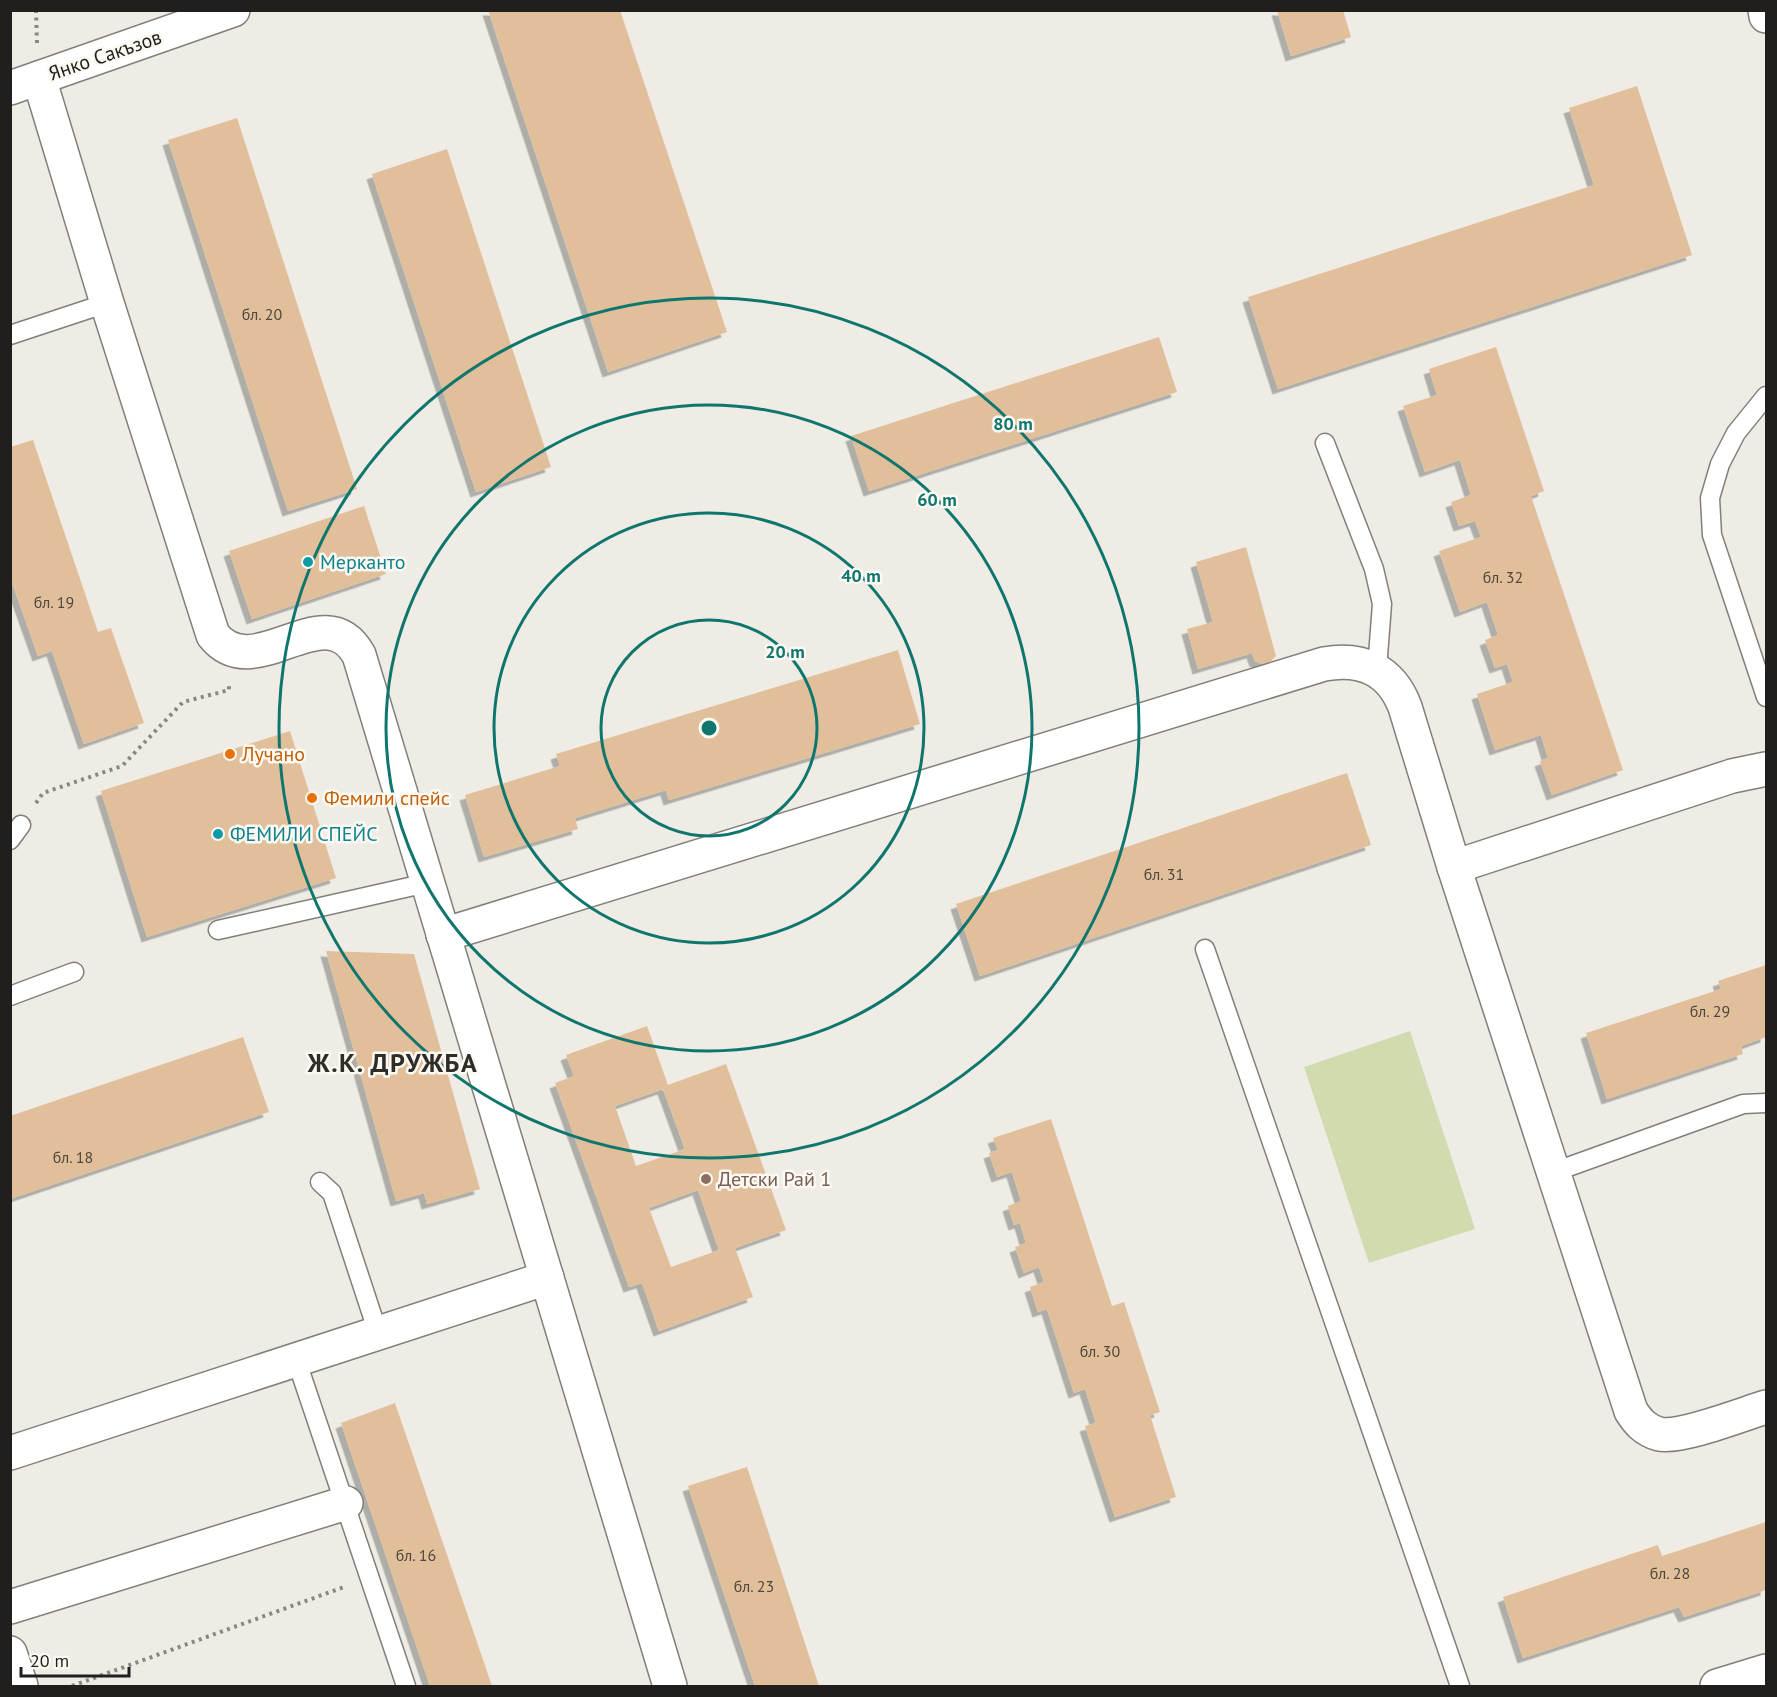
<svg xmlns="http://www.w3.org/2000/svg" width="1777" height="1697" font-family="'PT Sans',sans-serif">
  <defs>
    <filter id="shadow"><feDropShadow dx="-5.5" dy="5.5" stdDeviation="0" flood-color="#0004"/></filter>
  </defs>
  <rect width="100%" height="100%" fill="#efece5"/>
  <!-- green -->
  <path fill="#d0dcaf" d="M1410 1031 1475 1229 1369 1263 1304 1067Z"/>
  <!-- building -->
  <g fill="#e2bf9b" fill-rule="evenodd" filter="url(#shadow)">
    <path d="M488 10H620L727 332 608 372Z"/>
    <path d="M1277 10H1343L1351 37 1291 56Z"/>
    <path d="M1637 86 1692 255 1278 389 1248 297 1594 185 1569 108Z"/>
    <path d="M237 118 357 489 288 511 168 140Z"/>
    <path d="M447 149 551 467 476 492 372 174Z"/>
    <path d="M1159 337 1177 392 869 491 851 436Z"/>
    <path d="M1496 347 1544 491 1531 496 1623 770 1552 795 1540 761 1548 758 1541 735 1495 750 1477 694 1513 682 1507 664 1495 668 1485 640 1498 635 1487 602 1460 612 1439 551 1481 537 1475 521 1459 526 1451 502 1471 495 1460 460 1425 472 1403 406 1437 395 1429 369Z"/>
    <path d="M33 440 98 632 111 628 144 723 84 744 52 651 38 656 10 577V447Z"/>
    <path d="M364 506 386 574 252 619 229 551Z"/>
    <path d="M1246 547 1276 656 1270 662 1262 664 1255 661 1252 653 1198 669 1187 629 1213 622 1196 562Z"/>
    <path d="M898 650 920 724 669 800 666 790 575 818 578 829 484 857 465 795 560 766 556 754Z"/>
    <path d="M290 731 336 878 147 937 101 791Z"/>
    <path d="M1347 773 1371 845 980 976 956 904Z"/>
    <path d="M326 951 414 954 480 1189 427 1204 424 1193 396 1201Z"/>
    <path d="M1766 965V1037L1741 1046 1743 1054 1607 1099 1586 1033 1721 989 1718 981Z"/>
    <path d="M647 1026 668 1085 726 1064 786 1230 735 1248 753 1297 659 1331 642 1283 629 1287 555 1083 574 1076 566 1055ZM663 1089 685 1149 636 1166 615 1106ZM698 1190 719 1250 671 1267 649 1208Z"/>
    <path d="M243 1037 269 1112 10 1199V1116Z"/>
    <path d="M1051 1119 1112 1306 1124 1302 1160 1412 1150 1415 1176 1497 1115 1517 1085 1426 1096 1423 1085 1389 1074 1393 1047 1309 1038 1312 1030 1287 1044 1282 1039 1267 1024 1273 1015 1247 1026 1243 1020 1223 1014 1225 1008 1206 1021 1201 1012 1172 997 1177 989 1153 998 1150 993 1138Z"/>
    <path d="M395 1403 492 1686H430L341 1423Z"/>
    <path d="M747 1467 819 1686H755L688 1486Z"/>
    <path d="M1766 1522V1590L1684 1617 1679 1607 1523 1658 1503 1597 1658 1545 1662 1556Z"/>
  </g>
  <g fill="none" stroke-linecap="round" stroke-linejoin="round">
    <!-- lane casing -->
    <g stroke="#827f79" stroke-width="21">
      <g id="lane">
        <path d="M10 335 107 303"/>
        <path d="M1766 396 1736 433 1720 464 1710 498 1712 535 1766 697"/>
        <path d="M1325 443 1374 569 1382 604 1377 669"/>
        <path d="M10 840 21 825"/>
        <path d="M218 930 427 883"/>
        <path d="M1205 949 1460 1686"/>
        <path d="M10 996 74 972"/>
        <path d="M1554 1172 1743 1104 1766 1103"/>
        <path d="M320 1182 332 1193 378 1333"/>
        <path d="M296 1359 406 1686"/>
      </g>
    </g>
    <!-- street casing -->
    <g stroke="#827f79" stroke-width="36">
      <g id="street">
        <path d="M1765 10 1766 16"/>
        <path d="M39 78 107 303 213 635C255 688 324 592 359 655L670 1686"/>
        <path d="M10 88 233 10"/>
        <path d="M1454 867 1732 776 1766 769"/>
        <path d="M443 935 1324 664C1362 657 1391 670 1405 707L1454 867 1631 1411C1638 1422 1645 1430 1659 1434 1680 1439 1743 1414 1766 1407"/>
        <path d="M10 1453 547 1278"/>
        <path d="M10 1607 346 1503"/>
        <path d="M10 1653 21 1686"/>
        <path d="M1717 1686 1766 1671"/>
      </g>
    </g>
    <!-- path -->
    <g stroke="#898783" stroke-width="4" stroke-dasharray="3 4.5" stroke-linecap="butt">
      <path d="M36 10 37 43"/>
      <path d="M36 803 43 793 122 766 183 702 229 690V683"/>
      <path d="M72 1686 344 1587"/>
    </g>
    <!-- lane -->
    <use href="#lane" stroke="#fff" stroke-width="18"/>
    <!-- street -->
    <use href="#street" stroke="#fff" stroke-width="33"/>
  </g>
  <!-- distance rings -->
  <g fill="none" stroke="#0f766e" stroke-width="3">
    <circle cx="709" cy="728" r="108"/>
    <circle cx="709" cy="728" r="215"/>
    <circle cx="709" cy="728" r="323"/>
    <circle cx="709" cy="728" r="430"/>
  </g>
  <!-- markers -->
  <g fill="#0f9aa8" stroke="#fcf9f2" stroke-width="2">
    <circle cx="308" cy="562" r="6"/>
    <circle cx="218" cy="834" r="6"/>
  </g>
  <g fill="#e8710a" stroke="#fcf9f2" stroke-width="2">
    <circle cx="230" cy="754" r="6"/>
    <circle cx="312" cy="798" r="6"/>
  </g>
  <circle fill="#8d6e63" stroke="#fcf9f2" stroke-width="2" cx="706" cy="1179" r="6"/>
  <g text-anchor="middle" stroke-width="5" stroke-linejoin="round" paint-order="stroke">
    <!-- number labels -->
    <g font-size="16" fill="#50473c">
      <text x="262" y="320">бл. 20</text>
      <text x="1503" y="583">бл. 32</text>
      <text x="54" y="608">бл. 19</text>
      <text x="1164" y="880">бл. 31</text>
      <text x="1710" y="1017">бл. 29</text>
      <text x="73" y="1163">бл. 18</text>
      <text x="1100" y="1357">бл. 30</text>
      <text x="416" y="1561">бл. 16</text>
      <text x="1670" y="1579">бл. 28</text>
      <text x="754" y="1592">бл. 23</text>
    </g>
    <!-- street labels -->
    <g font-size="20" fill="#201f1d" stroke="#fcf9f2">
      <text transform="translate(105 55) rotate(-19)" y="7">Янко Сакъзов</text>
    </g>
    <!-- culture labels -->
    <g font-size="20" fill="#0d838f" stroke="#fcf9f2" text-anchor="start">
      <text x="320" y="569">Мерканто</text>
      <text x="230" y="841">ФЕМИЛИ СПЕЙС</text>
    </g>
    <!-- food labels -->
    <g font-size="20" fill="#c56008" stroke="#fcf9f2" text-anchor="start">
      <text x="242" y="761">Лучано</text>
      <text x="324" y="805">Фемили спейс</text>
    </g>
    <!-- education labels -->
    <g font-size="20" fill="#785e54" stroke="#fcf9f2" text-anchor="start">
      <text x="718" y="1186">Детски Рай 1</text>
    </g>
    <!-- district labels -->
    <g font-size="26" font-weight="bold" letter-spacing="1.5" fill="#2f2d28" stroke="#fcf9f2">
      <text x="393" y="1072">Ж.К. ДРУЖБА</text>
    </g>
  </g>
  <circle cx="709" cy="728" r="9" fill="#0f766e" stroke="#fcf9f2" stroke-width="3"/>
  <g font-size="18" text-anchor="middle" font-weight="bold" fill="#0f766e" stroke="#fcf9f2" stroke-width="5" stroke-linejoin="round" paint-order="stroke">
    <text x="1013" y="430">80 m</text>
    <text x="937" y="506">60 m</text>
    <text x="861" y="582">40 m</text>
    <text x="785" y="658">20 m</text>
  </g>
  <!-- border -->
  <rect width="1777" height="1697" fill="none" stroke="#201f1d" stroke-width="24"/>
  <!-- scale -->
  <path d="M21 1667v9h108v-9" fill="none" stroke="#201f1d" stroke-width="3"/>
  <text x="30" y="1667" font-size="18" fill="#201f1d" stroke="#fcf9f2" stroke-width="4.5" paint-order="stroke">20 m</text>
</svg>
